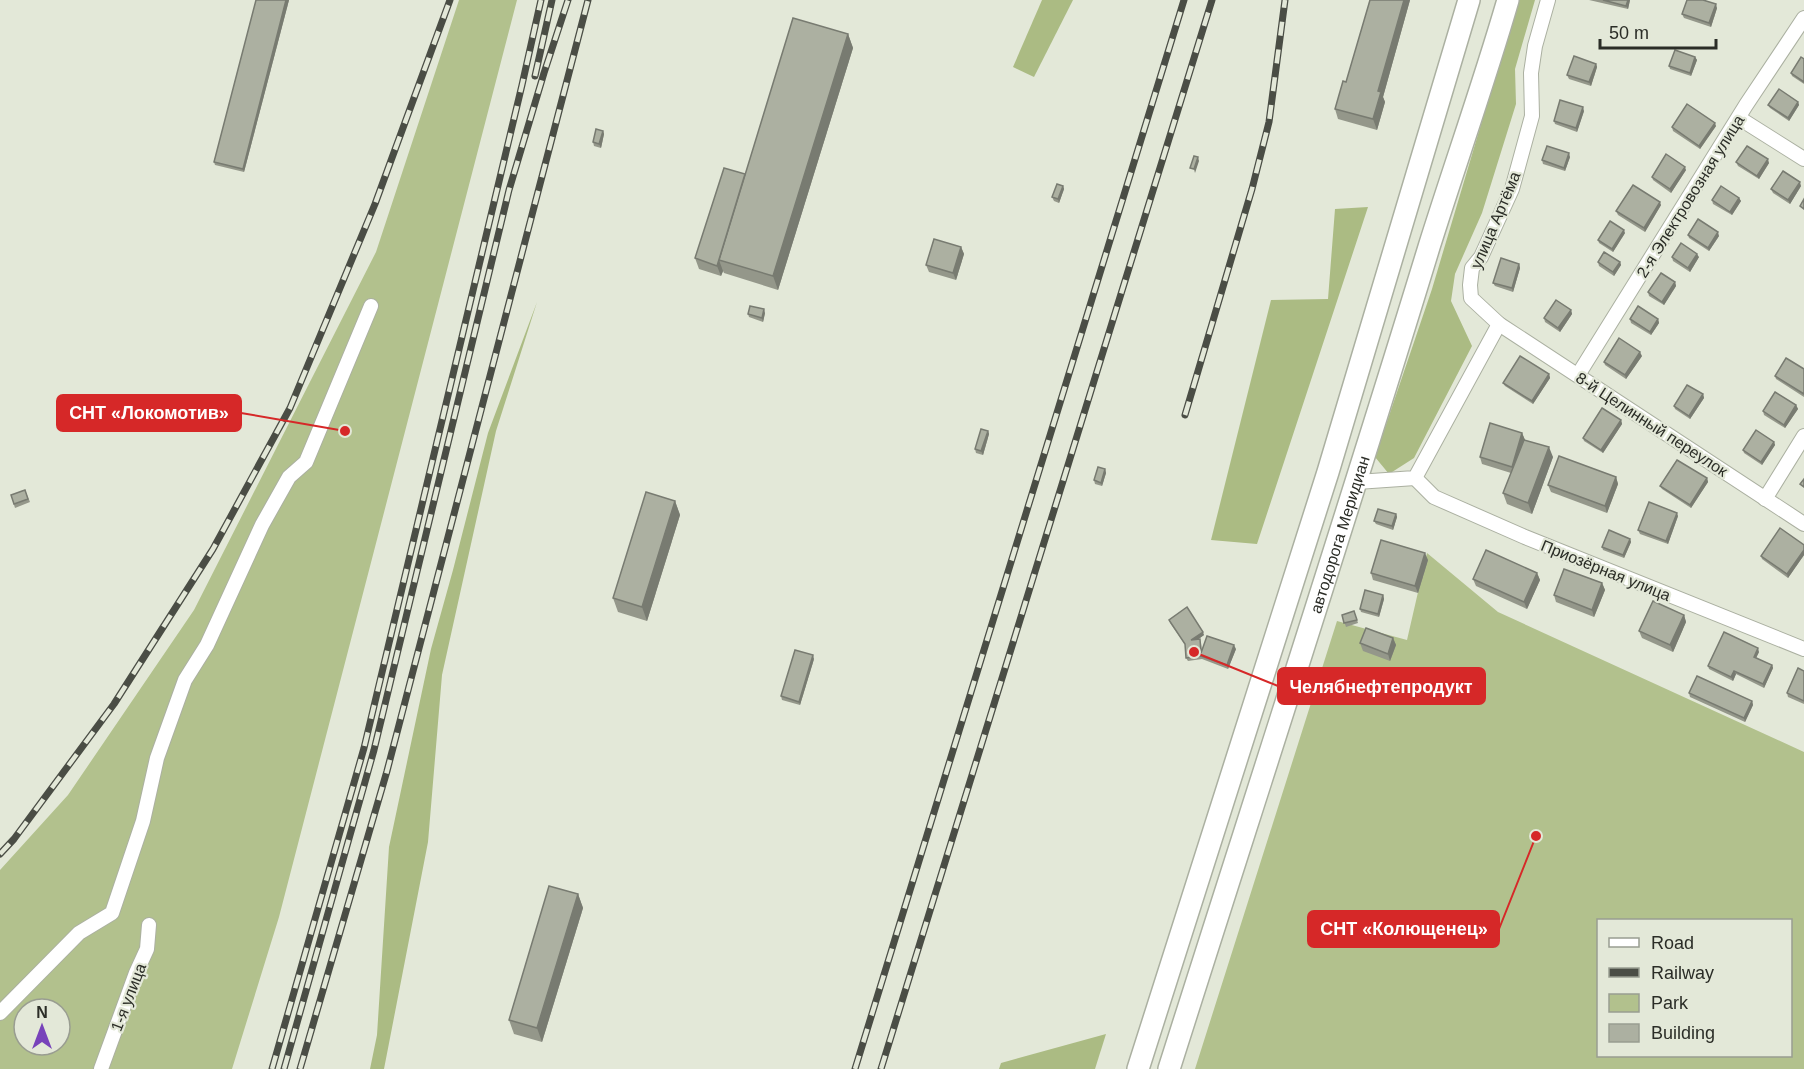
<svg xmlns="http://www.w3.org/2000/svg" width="1804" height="1069" font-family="Arial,sans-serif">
  <rect width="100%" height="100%" fill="#e3e8d8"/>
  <!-- green -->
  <g fill="#b2c18d" fill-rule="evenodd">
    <path d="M459 0H517L279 917 232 1069H0V870L68 795 194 610 376 252ZM24 1009H60V1045H24Z"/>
    <path d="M1427 553 1498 612 1804 752V1069H1195L1337 621 1407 640ZM1598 920H1790V1056H1598Z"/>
  </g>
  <!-- forest -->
  <g fill="#abbb83">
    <path d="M1042 0H1073L1034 77 1013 67Z"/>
    <path d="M1518 0H1535L1515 69 1516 104 1482 213 1455 274 1451 301 1472 346 1414 458 1389 474 1375 457 1432 289Z"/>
    <path d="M1368 207 1257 544 1211 540 1271 300 1328 299 1335 209Z"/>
    <path d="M537 302 496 431 442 675 428 842 384 1069H370L377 1035 389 847 431 649 453 570 488 433Z"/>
    <path d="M1106 1034 1095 1069H999L1001 1063Z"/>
  </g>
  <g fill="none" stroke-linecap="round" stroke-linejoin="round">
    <!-- street casing -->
    <g stroke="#abb0a1" stroke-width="16">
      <g id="street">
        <path d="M1548 0 1535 46 1531 73 1532 116 1512 189 1481 257 1472 268 1470 285 1471 298 1499 324 1804 524"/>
        <path d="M1739 118 1804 159"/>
        <path d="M1578 375 1746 105 1804 18"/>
        <path d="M1415 478 1434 497 1525 537 1804 649"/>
        <path d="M1357 482 1415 478 1499 324"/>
        <path d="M1765 499 1804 436"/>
        <path d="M0 1013 79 933 112 913 143 821 157 758 185 680 207 645 262 525 289 477 306 462 371 306"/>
        <path d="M101 1069 136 973 147 949 149 925"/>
      </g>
    </g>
    <!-- primary casing -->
    <g stroke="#abb0a1" stroke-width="24">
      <g id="primary">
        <path d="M1138 1069 1328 472 1469 0"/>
        <path id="s1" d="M1169 1069C1256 795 1345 522 1429 247 1455 164 1484 83 1508 0"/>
      </g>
    </g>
    <!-- street -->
    <use href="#street" stroke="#fff" stroke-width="14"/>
    <!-- primary -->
    <use href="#primary" stroke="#fff" stroke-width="21"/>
    <!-- rail casing -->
    <g stroke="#4a4d45" stroke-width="7">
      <g id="rail">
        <path d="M535 76 552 0"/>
        <path d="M1185 415 1252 189 1269 122 1285 0"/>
        <path d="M0 854 14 839 114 704 213 549 290 408 375 204 450 0"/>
        <path d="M272 1069 364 748 522 85 541 0"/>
        <path d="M284 1069 374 750 509 190 544 73 568 0"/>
        <path d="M300 1069 387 771 588 0"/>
        <path d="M855 1069 1184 0"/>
        <path d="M881 1069 1212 0"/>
      </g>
    </g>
    <!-- rail -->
    <use href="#rail" stroke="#e3e8d8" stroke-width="4.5" stroke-dasharray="14" stroke-linecap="butt"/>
  </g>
  <!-- wall -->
  <g fill="#94978a">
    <path d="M256 0H289L244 172 215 165 214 162Z"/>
    <path d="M1370 0H1410L1383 97 1385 102 1377 130 1338 119 1335 109 1346 82Z"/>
    <path d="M1589 0H1630L1628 9Z"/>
    <path d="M1717 8 1711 27 1684 18 1682 14Z"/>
    <path d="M848 34 853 48 778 290 724 273 723 271 721 276 699 269 695 258 745 174Z"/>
    <path d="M1695 57 1697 60 1691 76 1670 69 1669 66Z"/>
    <path d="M1804 59V84L1792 76 1791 73Z"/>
    <path d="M1596 64 1597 67 1591 86 1569 79 1567 75Z"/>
    <path d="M1798 102 1799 105 1789 121 1770 108 1768 105Z"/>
    <path d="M1584 111 1577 132 1555 124 1554 121Z"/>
    <path d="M1716 126 1700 149 1673 131 1672 127Z"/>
    <path d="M603 131 604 134 601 148 594 146 593 142Z"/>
    <path d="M1570 157 1565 171 1543 164 1542 160Z"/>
    <path d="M1736 162 1769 163 1759 179 1738 166Z"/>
    <path d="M1686 170 1671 193 1653 180 1652 177Z"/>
    <path d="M1063 186 1064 189 1059 203 1054 201 1052 197Z"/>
    <path d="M1801 186 1790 204 1773 193 1771 189Z"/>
    <path d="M1739 198 1741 201 1732 215 1713 204 1712 200Z"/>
    <path d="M1661 205 1645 232 1618 215 1616 211Z"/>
    <path d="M1625 233 1613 252 1599 243 1598 240Z"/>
    <path d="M1688 235 1719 236 1709 251 1689 238Z"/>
    <path d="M961 247 964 254 956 280 929 272 926 265Z"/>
    <path d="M1672 257H1699L1690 272 1673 261Z"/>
    <path d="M1598 262H1620L1621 265 1614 276 1599 266Z"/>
    <path d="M1519 264 1520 268 1513 292 1495 286 1493 283Z"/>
    <path d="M1675 282 1676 286 1664 305 1649 296 1648 292Z"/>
    <path d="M1571 310 1572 314 1560 332 1545 322 1544 318Z"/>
    <path d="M765 313 763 322 749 317 748 314Z"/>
    <path d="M1630 319H1658L1659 323 1651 335 1631 323Z"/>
    <path d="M1642 356 1626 379 1605 365 1604 362Z"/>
    <path d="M1804 369V397L1776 379 1775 376Z"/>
    <path d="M1549 374 1550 378 1533 404 1505 386 1503 383Z"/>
    <path d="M1703 394 1704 398 1690 419 1675 409 1674 406Z"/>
    <path d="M1796 405 1798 409 1785 428 1764 415 1763 411Z"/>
    <path d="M1621 420 1622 424 1603 453 1584 441 1583 438Z"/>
    <path d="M988 431 989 434 983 455 976 453 975 449Z"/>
    <path d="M1522 433 1525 440 1553 457 1532 514 1507 504 1503 493 1511 473 1482 464 1480 457Z"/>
    <path d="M1774 442 1775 445 1762 465 1744 453 1743 450Z"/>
    <path d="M1105 469 1106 473 1102 486 1095 484 1094 480Z"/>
    <path d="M1616 477 1618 484 1607 513 1551 492 1548 485Z"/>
    <path d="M1707 478 1708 482 1691 508 1662 489 1660 486Z"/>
    <path d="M25 490 30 502 15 508 11 495Z"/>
    <path d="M675 501 680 515 647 621 618 612 613 598Z"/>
    <path d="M1396 514 1397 517 1393 530 1376 524 1374 521Z"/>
    <path d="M1678 516 1668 544 1640 534 1638 530Z"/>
    <path d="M1630 539 1631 542 1624 558 1603 550 1602 547Z"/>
    <path d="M1804 545V555L1788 578 1762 559 1761 556Z"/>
    <path d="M1428 560 1418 593 1373 580 1371 573Z"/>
    <path d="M1537 573 1540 580 1527 609 1476 586 1473 579Z"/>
    <path d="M1602 583 1605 590 1594 617 1556 602 1554 595Z"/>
    <path d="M1383 595 1384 599 1379 617 1361 612 1360 609Z"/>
    <path d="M1354 611 1358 623 1346 627 1342 615Z"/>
    <path d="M1684 615 1686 622 1673 652 1642 638 1639 631Z"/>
    <path d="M1169 620 1204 635 1198 639 1201 643 1202 651 1236 649 1228 669 1202 659 1188 661 1186 658V646L1170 623Z"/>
    <path d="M1393 638 1396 645 1390 661 1363 651 1360 643Z"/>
    <path d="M1759 652 1756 658 1772 665 1773 668 1764 688 1736 674 1733 681 1709 669 1708 666Z"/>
    <path d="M814 659 800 705 782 700 781 696Z"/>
    <path d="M1804 671V704L1788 697 1787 693Z"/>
    <path d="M1689 693 1752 701 1753 705 1745 722 1690 697Z"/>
    <path d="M578 894 583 908 542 1042 514 1034 509 1020Z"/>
  </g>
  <!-- shaded-wall -->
  <g fill="#787b71">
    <path d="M286 0H289L244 172 243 169Z"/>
    <path d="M1404 0H1410L1383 97 1385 102 1377 130 1373 119 1378 91Z"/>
    <path d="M1628 0H1630L1628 9 1626 6Z"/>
    <path d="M1716 4 1717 8 1711 27 1709 23Z"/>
    <path d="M848 34 853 48 778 290 773 276Z"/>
    <path d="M1695 57 1697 60 1691 76 1690 73Z"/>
    <path d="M1596 64 1597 67 1591 86 1589 82Z"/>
    <path d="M1798 102 1799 105 1789 121 1788 118Z"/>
    <path d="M1583 107 1584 111 1577 132 1576 128Z"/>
    <path d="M1715 123 1716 126 1700 149 1699 146Z"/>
    <path d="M603 131 604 134 601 148 599 144Z"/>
    <path d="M1569 153 1570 157 1565 171 1564 168Z"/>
    <path d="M1198 157 1199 161 1195 173 1194 169Z"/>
    <path d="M1768 159 1769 163 1759 179 1757 176Z"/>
    <path d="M1685 167 1686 170 1671 193 1670 189Z"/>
    <path d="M1800 182 1801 186 1790 204 1788 200Z"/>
    <path d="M1063 186 1064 189 1059 203 1058 199Z"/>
    <path d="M1739 198 1741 201 1732 215 1730 212Z"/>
    <path d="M1660 202 1661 205 1645 232 1644 228Z"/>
    <path d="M1624 230 1625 233 1613 252 1612 249Z"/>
    <path d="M1718 232 1719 236 1709 251 1708 248Z"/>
    <path d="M961 247 964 254 956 280 953 273Z"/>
    <path d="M1697 254 1699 257 1690 272 1688 268Z"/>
    <path d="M719 260 723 271 721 276 717 266Z"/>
    <path d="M1620 262 1621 265 1614 276 1613 272Z"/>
    <path d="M1519 264 1520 268 1513 292 1512 288Z"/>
    <path d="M1675 282 1676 286 1664 305 1662 302Z"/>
    <path d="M764 309 765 313 763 322 762 318Z"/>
    <path d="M1571 310 1572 314 1560 332 1558 328Z"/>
    <path d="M1658 319 1659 323 1651 335 1650 332Z"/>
    <path d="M1640 352 1642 356 1626 379 1625 375Z"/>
    <path d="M1549 374 1550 378 1533 404 1532 401Z"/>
    <path d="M1703 394 1704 398 1690 419 1689 416Z"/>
    <path d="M1796 405 1798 409 1785 428 1784 425Z"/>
    <path d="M1621 420 1622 424 1603 453 1601 450Z"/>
    <path d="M988 431 989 434 983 455 981 451Z"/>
    <path d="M1522 433 1525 440 1514 474 1512 467Z"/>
    <path d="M1774 442 1775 445 1762 465 1761 462Z"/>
    <path d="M1549 447 1553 457 1532 514 1528 503Z"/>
    <path d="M1105 469 1106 473 1102 486 1101 483Z"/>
    <path d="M1616 477 1618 484 1607 513 1605 506Z"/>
    <path d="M1707 478 1708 482 1691 508 1690 505Z"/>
    <path d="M675 501 680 515 647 621 642 607Z"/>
    <path d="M1677 513 1678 516 1668 544 1666 541Z"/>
    <path d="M1396 514 1397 517 1393 530 1392 526Z"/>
    <path d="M1630 539 1631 542 1624 558 1623 555Z"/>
    <path d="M1804 550V555L1788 578 1787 574Z"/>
    <path d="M1425 553 1428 560 1418 593 1415 586Z"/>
    <path d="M1537 573 1540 580 1527 609 1524 602Z"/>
    <path d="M1602 583 1605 590 1594 617 1592 610Z"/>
    <path d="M1383 595 1384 599 1379 617 1378 614Z"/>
    <path d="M1684 615 1686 622 1673 652 1670 645Z"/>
    <path d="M1203 632 1204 635 1192 644 1191 640Z"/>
    <path d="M1393 638 1396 645 1390 661 1388 654Z"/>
    <path d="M1234 645 1236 649 1228 669 1227 665Z"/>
    <path d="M1758 648 1759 652 1755 660 1754 657Z"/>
    <path d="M813 655 814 659 800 705 799 702Z"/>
    <path d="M1772 665 1773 668 1764 688 1763 684Z"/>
    <path d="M1734 671 1736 674 1733 681 1731 677Z"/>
    <path d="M1752 701 1753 705 1745 722 1744 718Z"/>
    <path d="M578 894 583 908 542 1042 537 1028Z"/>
  </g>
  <!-- building -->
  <g fill="#acb0a1" stroke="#787b71" stroke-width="1.5">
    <path d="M256 0H286L243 169 214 162Z"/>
    <path d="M1370 0H1404L1378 91 1381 92 1373 119 1335 109 1343 81 1346 82Z"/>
    <path d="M1603 0H1628L1626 6Z"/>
    <path d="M1687 0H1703L1716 4 1709 23 1682 14Z"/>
    <path d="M793 18 848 34 773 276 719 260Z"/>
    <path d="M1675 50 1695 57 1690 73 1669 66Z"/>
    <path d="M1574 56 1596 64 1589 82 1567 75Z"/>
    <path d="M1801 57 1804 59V82L1791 73Z"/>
    <path d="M1779 89 1798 102 1788 118 1768 105Z"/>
    <path d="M1560 100 1583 107 1576 128 1554 121Z"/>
    <path d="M1687 104 1715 123 1699 146 1672 127Z"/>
    <path d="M596 129 603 131 599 144 593 142Z"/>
    <path d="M1547 146 1569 153 1564 168 1542 160Z"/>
    <path d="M1747 146 1768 159 1757 176 1736 162Z"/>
    <path d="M1666 154 1685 167 1670 189 1652 177Z"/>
    <path d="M1194 156 1198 157 1194 169 1190 168Z"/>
    <path d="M724 168 745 174 717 266 695 258Z"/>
    <path d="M1783 171 1800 182 1788 200 1771 189Z"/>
    <path d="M1057 184 1063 186 1058 199 1052 197Z"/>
    <path d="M1633 185 1660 202 1644 228 1616 211Z"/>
    <path d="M1721 186 1739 198 1730 212 1712 200Z"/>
    <path d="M1804 199V209L1800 206Z"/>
    <path d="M1698 219 1718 232 1708 248 1688 235Z"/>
    <path d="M1610 221 1624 230 1612 249 1598 240Z"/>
    <path d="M934 239 961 247 953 273 926 265Z"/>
    <path d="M1681 243 1697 254 1688 268 1672 257Z"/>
    <path d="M1604 252 1620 262 1613 272 1598 262Z"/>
    <path d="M1501 258 1519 264 1512 288 1493 283Z"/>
    <path d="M1661 273 1675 282 1662 302 1648 292Z"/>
    <path d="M1556 300 1571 310 1558 328 1544 318Z"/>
    <path d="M750 306 764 309 762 318 748 314Z"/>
    <path d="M1638 306 1658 319 1650 332 1630 319Z"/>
    <path d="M1619 338 1640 352 1625 375 1604 362Z"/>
    <path d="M1520 356 1549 374 1532 401 1503 383Z"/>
    <path d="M1786 358 1804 369V394L1775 376Z"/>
    <path d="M1687 385 1703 394 1689 416 1674 406Z"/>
    <path d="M1775 392 1796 405 1784 425 1763 411Z"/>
    <path d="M1602 408 1621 420 1601 450 1583 438Z"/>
    <path d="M1490 423 1522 433 1512 467 1480 457Z"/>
    <path d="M981 429 988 431 981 451 975 449Z"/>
    <path d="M1756 430 1774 442 1761 462 1743 450Z"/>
    <path d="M1524 440 1549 447 1528 503 1503 493Z"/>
    <path d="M1559 456 1616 477 1605 506 1548 485Z"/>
    <path d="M1677 460 1707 478 1690 505 1660 486Z"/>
    <path d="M1098 467 1105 469 1101 483 1094 480Z"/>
    <path d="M1804 479V487L1800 484Z"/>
    <path d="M25 490 28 499 14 504 11 495Z"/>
    <path d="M646 492 675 501 642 607 613 598Z"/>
    <path d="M1649 502 1677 513 1666 541 1638 530Z"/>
    <path d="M1378 509 1396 514 1392 526 1374 521Z"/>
    <path d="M1780 528 1804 545V550L1787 574 1761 556Z"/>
    <path d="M1609 530 1630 539 1623 555 1602 547Z"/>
    <path d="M1381 540 1425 553 1415 586 1371 573Z"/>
    <path d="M1486 550 1537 573 1524 602 1473 579Z"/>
    <path d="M1564 569 1602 583 1592 610 1554 595Z"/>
    <path d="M1365 590 1383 595 1378 614 1360 609Z"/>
    <path d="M1653 601 1684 615 1670 645 1639 631Z"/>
    <path d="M1187 607 1203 632 1191 640 1200 639 1201 653 1207 636 1234 645 1227 665 1201 656 1186 658 1185 644 1169 620Z"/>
    <path d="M1354 611 1357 620 1344 623 1342 615Z"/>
    <path d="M1366 628 1393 638 1388 654 1360 643Z"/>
    <path d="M1724 632 1758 648 1754 657 1772 665 1763 684 1734 671 1731 677 1708 666Z"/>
    <path d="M795 650 813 655 799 702 781 696Z"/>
    <path d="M1798 668 1804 671V701L1787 693Z"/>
    <path d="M1697 676 1752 701 1744 718 1689 693Z"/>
    <path d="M549 886 578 894 537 1028 509 1020Z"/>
  </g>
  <g text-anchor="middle" stroke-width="4.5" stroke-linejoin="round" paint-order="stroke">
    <!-- street labels -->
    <g font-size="16" fill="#2b2d27" stroke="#e3e8d8">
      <text transform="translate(1690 196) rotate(-58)" y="6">2-я Электровозная улица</text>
      <text transform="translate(1495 220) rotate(-67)" y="6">улица Артёма</text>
      <text transform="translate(1652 424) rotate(33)" y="6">8-й Целинный переулок</text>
      <text dy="6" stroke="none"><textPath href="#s1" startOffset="561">автодорога Меридиан</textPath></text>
      <text transform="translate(1606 570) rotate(22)" y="6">Приозёрная улица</text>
      <text transform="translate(128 997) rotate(-69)" y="6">1-я улица</text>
    </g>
  </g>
  <!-- callouts -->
  <path fill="none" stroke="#d62828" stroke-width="2" d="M345 431L241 413M1194 652L1278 686M1536 836L1499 929"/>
  <g fill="#d62828" stroke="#e3e8d8" stroke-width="2">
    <circle cx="345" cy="431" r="6"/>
    <circle cx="1194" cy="652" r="6"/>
    <circle cx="1536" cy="836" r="6"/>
  </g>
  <g fill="#d62828" stroke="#d62828" stroke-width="2">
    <rect x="57" y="395" width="184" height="36" rx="6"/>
    <rect x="1278" y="668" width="207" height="36" rx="6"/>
    <rect x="1308" y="911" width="191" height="36" rx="6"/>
  </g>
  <g font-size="18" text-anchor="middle" font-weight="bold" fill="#fff">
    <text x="149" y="419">СНТ «Локомотив»</text>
    <text x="1381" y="693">Челябнефтепродукт</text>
    <text x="1404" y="935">СНТ «Колющенец»</text>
  </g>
  <!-- legend -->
  <rect x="1597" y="919" width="195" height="138" fill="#e3e8d8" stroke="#999d91" stroke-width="1.5"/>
  <rect x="1609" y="938" width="30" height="9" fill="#ffffff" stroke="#999d91" stroke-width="1.5"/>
  <text x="1651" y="949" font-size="18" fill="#2b2d27">Road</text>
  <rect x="1609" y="968" width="30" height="9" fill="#4a4d45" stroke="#999d91" stroke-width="1.5"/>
  <text x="1651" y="979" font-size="18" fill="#2b2d27">Railway</text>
  <rect x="1609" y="994" width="30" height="18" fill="#b2c18d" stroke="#999d91" stroke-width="1.5"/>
  <text x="1651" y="1009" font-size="18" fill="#2b2d27">Park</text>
  <rect x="1609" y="1024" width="30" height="18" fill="#acb0a1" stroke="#999d91" stroke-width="1.5"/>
  <text x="1651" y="1039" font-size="18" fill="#2b2d27">Building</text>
  <!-- north arrow -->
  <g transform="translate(42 1027)"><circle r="28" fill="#e3e8d8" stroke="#999d91" stroke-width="1.5"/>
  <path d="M0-4.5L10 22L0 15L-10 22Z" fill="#7843ba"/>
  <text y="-9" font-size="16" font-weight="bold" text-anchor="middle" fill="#2b2d27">N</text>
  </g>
  <!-- scale -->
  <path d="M1600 39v9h116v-9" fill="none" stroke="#2b2d27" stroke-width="3"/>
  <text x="1609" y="39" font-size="18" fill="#2b2d27" stroke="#e3e8d8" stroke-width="4.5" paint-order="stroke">50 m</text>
</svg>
